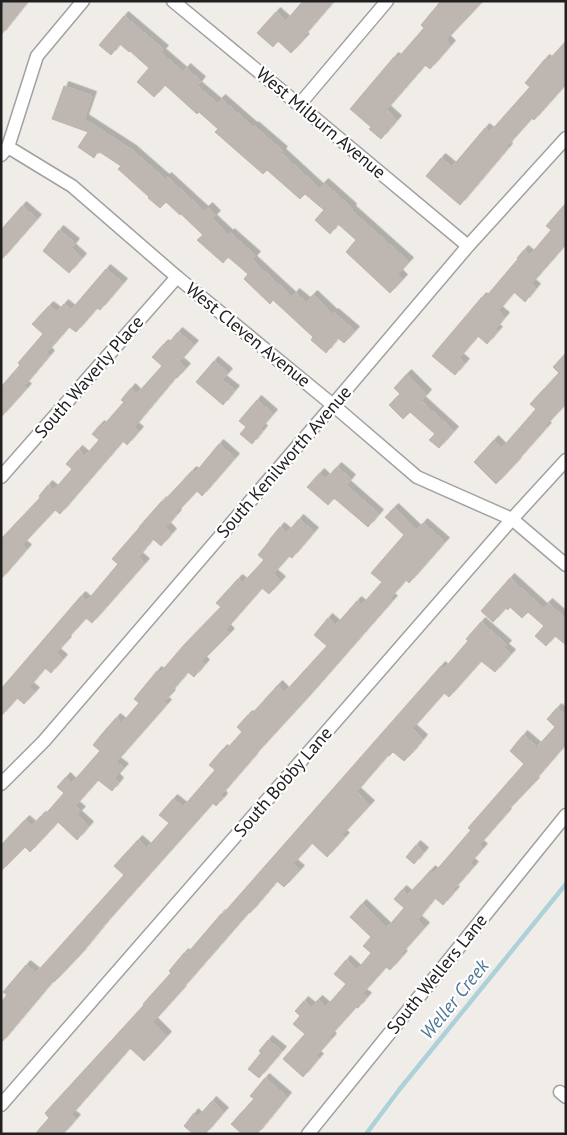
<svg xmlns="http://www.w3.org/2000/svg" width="567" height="1135" font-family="'PT Sans',sans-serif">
  <defs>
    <filter id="shadow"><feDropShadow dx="4.5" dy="-4.5" stdDeviation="0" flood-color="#0004"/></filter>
  </defs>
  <rect width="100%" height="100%" fill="#f0ede8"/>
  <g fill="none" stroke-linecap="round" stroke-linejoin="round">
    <!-- stream -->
    <path stroke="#add1d9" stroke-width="4.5" d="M366 1134 399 1090 566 884"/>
  </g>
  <!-- building -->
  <g fill="#bdb6b1" stroke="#c0b4ab" filter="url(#shadow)">
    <path d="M1 1H28L1 35Z"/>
    <path d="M303 1H334L303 37 305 38 291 53 278 41 273 47 257 33 276 12 286 21Z"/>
    <path d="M441 1H483L446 40 451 45 430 69 425 65 386 110 397 120 381 139 369 129 371 127 350 109 394 57 397 59 424 28 421 25Z"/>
    <path d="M124 16 164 50 161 53 183 72 186 68 201 81 197 86 217 103 221 99 253 127 254 126 283 151 281 153 319 188 324 183 352 208 351 210 409 262 398 274 403 279 390 293 346 252 356 240 338 224 330 234 315 220 324 210 305 194 300 199 267 170 263 174 215 132 218 129 199 112 197 114 165 85 154 97 137 82 149 68 130 51 129 52 120 44 111 55 99 45Z"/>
    <path d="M566 41V84L534 120 532 118 507 146 508 148 460 205 426 176 441 158 452 167 485 128 490 132 530 87 525 83 545 59 548 61Z"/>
    <path d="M64 86 92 96 84 119 132 150 165 179 167 177 204 211 208 207 216 215 212 219 229 235 230 233 256 256 252 260 292 297 295 293 306 302 313 295 333 314 334 313 355 331 344 343 338 338 326 353 311 340 313 337 273 300 270 304 244 279 248 274 228 257 223 263 197 240 203 235 181 214 180 215 166 202 160 208 148 198 149 197 118 169 121 166 98 151 94 158 78 147 88 132 52 119Z"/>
    <path d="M566 203V244L531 284 536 288 525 302 514 292 498 311 505 317 495 329 498 331 487 344 478 336 459 358 465 363 455 375 432 356 482 297 484 299 518 259 517 258 524 250 530 255 551 230 546 226Z"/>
    <path d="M22 206 37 219 1 260V230Z"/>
    <path d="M59 230 75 243 71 248 82 258 69 273 43 251Z"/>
    <path d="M106 269 123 283 100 310 97 308 76 332 69 327 47 352 50 355 24 386 27 388 1 417V387L20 365 18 363 43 334 32 324 49 306 57 312 64 304 71 310Z"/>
    <path d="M178 332 194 345 179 362 186 368 177 378 176 377 134 427 139 431 127 445 123 441 60 514 55 510 22 545 27 549 1 579V539L40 498 39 496 48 485 54 490 72 469 66 464 78 450 85 456 99 440 92 434 100 425 102 427 124 402 121 400 131 388 137 394 162 366 152 357 164 344 166 346Z"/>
    <path d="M566 353V404L545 426 547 427 516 462H517L496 484 474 462 494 440 502 448 536 409 530 404 559 373 553 367Z"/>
    <path d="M214 361 228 373 222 380 235 390 223 405 196 382Z"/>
    <path d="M407 374 427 394 421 401 454 431 439 448 429 440 435 434 410 412 403 419 389 405 400 394 394 388Z"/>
    <path d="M257 400 273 414 261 428 263 430 252 444 240 434 246 427 239 421Z"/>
    <path d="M219 444 235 458 202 496 197 491 176 513 177 514 166 527 172 533 161 546 153 539 138 557 145 563 92 623 86 618 66 640 67 641 56 653 63 659 51 673 45 668 29 687 35 692 24 704 17 698 1 716V689L81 596 87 601 118 564 112 559 140 527H139L162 501 163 502 192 471 195 473Z"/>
    <path d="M337 467 351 479 346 485 379 514 368 527 334 498 328 505 307 487 320 473 326 479Z"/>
    <path d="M394 508 417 530 423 523 445 542 409 583 406 580 390 598 393 600 309 696 253 757V758L221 795 223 798 216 806 213 803 105 924 79 956 54 982 53 981 1 1043V1002L7 995 3 992 26 965 36 973 124 875 114 866 138 840 147 848 169 823 159 815 173 799 183 807 215 770 209 765 223 749 225 751 242 732 237 727 248 715 250 716 278 685 285 692 327 646 314 635 328 618 336 625 357 601 362 605 382 582 371 573 404 535 385 517Z"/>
    <path d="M299 519 314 532 292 558 289 556 273 574 281 581 269 594 262 588 226 629 230 633 202 661 205 664 194 677 188 672 170 693 171 694 164 702 167 704 116 762 124 768 115 778 119 782 112 791 98 780 75 806 81 811 77 815 89 826 77 840 58 822 30 852 25 847 1 871V845L25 820 32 826 41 816 43 817 64 793 57 787 66 777 72 783 100 751 93 745 101 735 116 718 122 723 139 703 134 699 157 671 160 673 183 646 221 607 216 603 238 579 243 583 264 560 258 555 270 540V539L280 527 287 533Z"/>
    <path d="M510 578 543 608 548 603 566 619V645L555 636 546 646 535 636 544 626 528 612 522 618 510 607 508 610 506 608 493 622 481 611Z"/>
    <path d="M481 622 507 645 504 648 511 654 495 672 481 661 449 697 444 693 412 729 423 739 411 754 404 761 393 752 389 756 388 755 356 792 370 805 342 835 345 837 327 857 312 843 293 864 300 870 284 887 277 881 250 913 249 912 181 990H182L153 1022 167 1036 144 1061 130 1048 71 1115 76 1119 63 1134H35L49 1118 45 1113 144 1005 143 1004 171 973 169 971 184 953 186 955 221 914 222 915 441 666 444 669 468 641 466 639Z"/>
    <path d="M557 708 566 715V744L534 781 535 782 506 812 507 813 479 845 483 848 470 863 474 866 453 890 455 891 443 905 435 898 417 920 425 927 401 954 403 955 390 970 386 967 362 994 367 997 358 1008 356 1007 330 1036 332 1038 316 1056 319 1058 303 1077 283 1059 305 1034 293 1024 300 1016 295 1011 304 1001 311 1007 318 1000 326 1007 346 984 334 974 346 960 357 970 371 953 363 946 371 937 350 917 362 904 387 928 404 908 394 899 402 890 408 895 431 870 434 873 471 830 468 828 524 764 510 751 523 735 537 747 555 727 547 719Z"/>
    <path d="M416 845 424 852 414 864 406 857Z"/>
    <path d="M268 1040 282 1051 259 1078 248 1069 261 1053 259 1051Z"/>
    <path d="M265 1078 287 1097 257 1134H242L231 1124 254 1099 250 1096Z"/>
    <path d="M212 1101 224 1112 205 1134H193L184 1126 194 1113 198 1117Z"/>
  </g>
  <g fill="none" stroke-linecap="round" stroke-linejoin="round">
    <!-- street casing -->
    <g stroke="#a1a1a1" stroke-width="15">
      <g id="street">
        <path d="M173 1 299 105 468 246"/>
        <path d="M299 105 387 1"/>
        <path d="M8 147 72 186 177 277 333 405 417 477 512 519 566 565"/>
        <path d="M1 155 8 147 37 56 83 1"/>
        <path d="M1 477 177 277"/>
        <path d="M1 784 44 741 333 405 468 246 566 138"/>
        <path d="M560 1092 566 1097"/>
        <path d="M1 1105 512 519 566 460"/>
        <path d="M308 1134 566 815"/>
      </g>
    </g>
    <!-- street -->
    <use href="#street" stroke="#fff" stroke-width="12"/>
  </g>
  <g text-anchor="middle" stroke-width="4.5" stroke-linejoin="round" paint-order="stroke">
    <!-- street labels -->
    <g font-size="18" fill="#202020" stroke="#fff">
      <text transform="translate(321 123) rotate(40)" y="6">West Milburn Avenue</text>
      <text transform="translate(248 335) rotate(39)" y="6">West Cleven Avenue</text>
      <text transform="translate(89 377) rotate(-49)" y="6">South Waverly Place</text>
      <text transform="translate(284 462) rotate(-49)" y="6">South Kenilworth Avenue</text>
      <text transform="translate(283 782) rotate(-49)" y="6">South Bobby Lane</text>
      <text transform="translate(437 974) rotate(-51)" y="6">South Wellers Lane</text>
    </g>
    <!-- water labels -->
    <g font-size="19" font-style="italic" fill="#4e7798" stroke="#fff">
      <text transform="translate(454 999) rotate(-51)" y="7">Weller Creek</text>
    </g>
  </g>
  <!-- border -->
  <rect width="567" height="1135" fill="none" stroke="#202020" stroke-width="5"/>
</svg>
